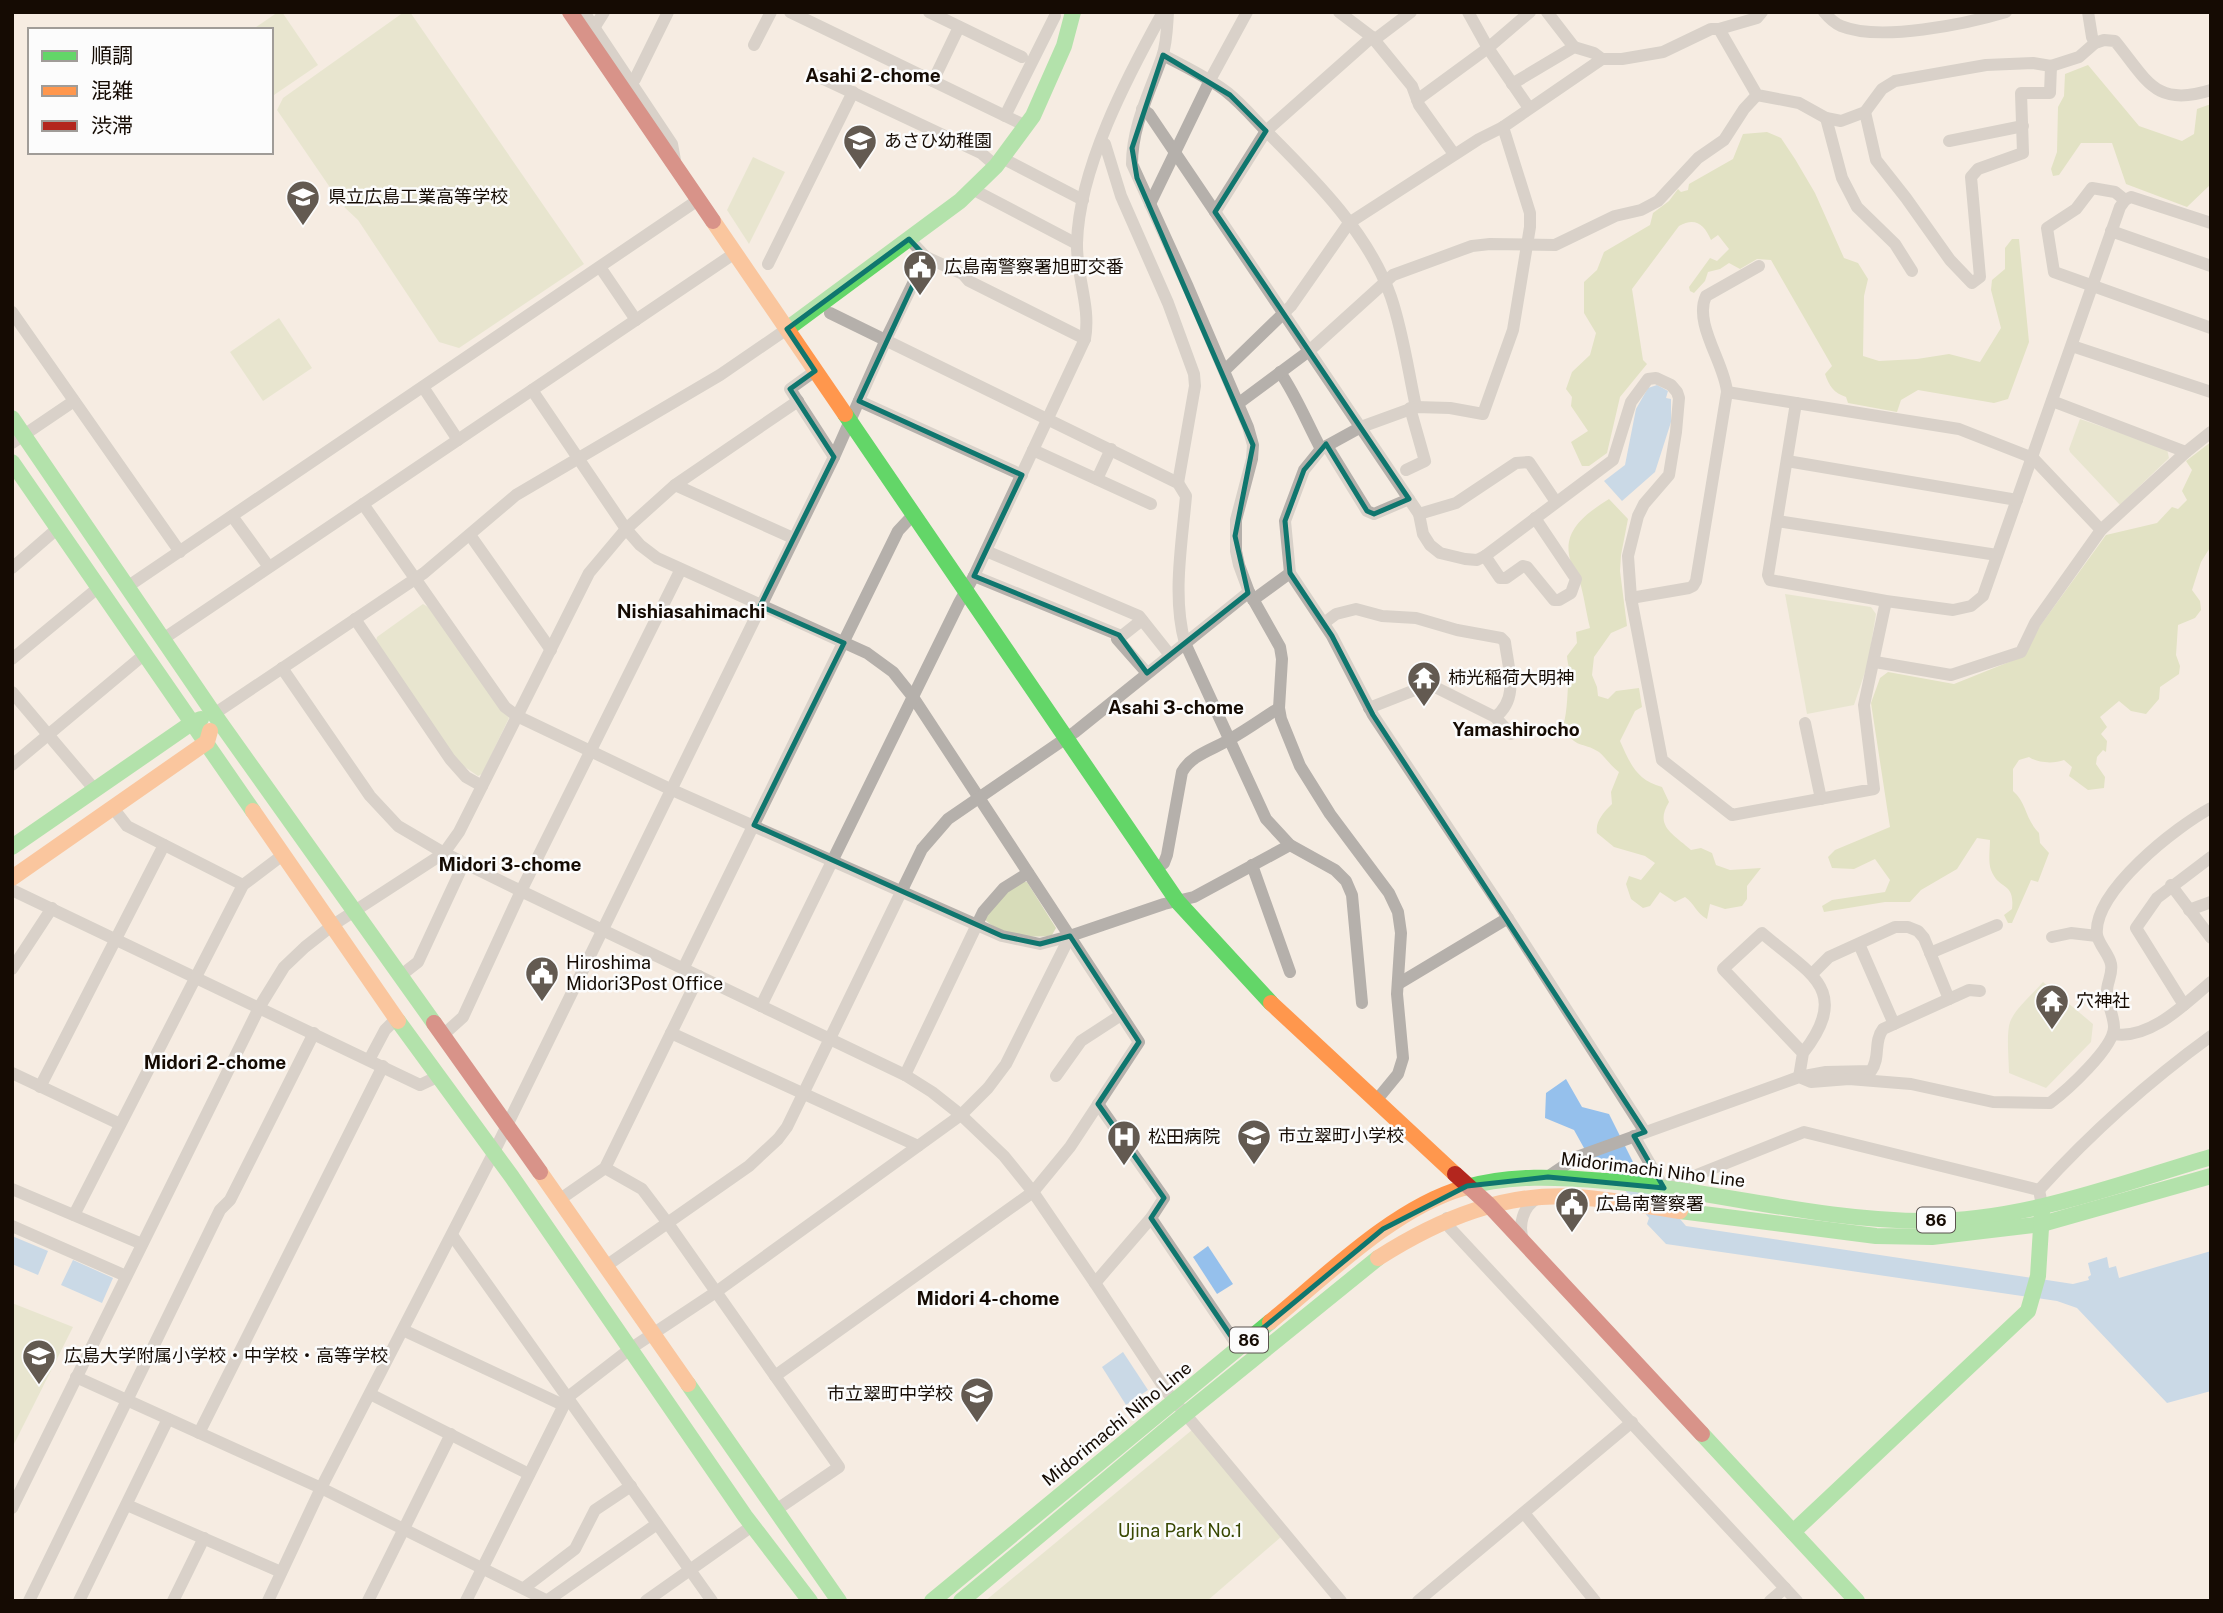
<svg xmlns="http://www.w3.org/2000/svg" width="2223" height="1613" font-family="'Public Sans','Noto Sans JP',sans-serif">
  <rect width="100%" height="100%" fill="#f5ece2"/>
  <!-- green -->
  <g fill="#d7dcb9">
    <path d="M278 12H282L318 65 274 95 271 91V30H252Z"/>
    <path d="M404 12H410L584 264 459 348 439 342 358 220 342 205 277 110 283 98Z"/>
    <path d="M753 157 785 172 749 244 727 210Z"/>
    <path d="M279 318 312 368 263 401 230 352Z"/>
    <path d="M2080 419 2167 449 2169 458 2120 505 2070 452 2069 449Z"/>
    <path d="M1785 594 1871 607 1876 614 1868 663 1854 705 1807 714Z"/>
    <path d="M423 604 428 607 509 718 482 774 478 776 459 763 376 641 377 637Z"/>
    <path d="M1022 882H1027L1056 928 1052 935C1035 940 994 933 984 918L995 901Z"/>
    <path d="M2043 982 2093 1024 2091 1042 2046 1088 2009 1073C2009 1060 2006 1034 2010 1022 2016 1007 2033 994 2043 982Z"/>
    <path d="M12 1303 73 1327 12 1448Z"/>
    <path d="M1192 1430 1281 1537 1207 1601H985Z"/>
  </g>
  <!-- forest -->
  <g fill="#cbd59f">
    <path d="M2088 65 2139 126 2182 141 2194 134 2197 109 2211 104V184L2187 207 2126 184 2112 143H2081L2059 175 2053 176 2051 169 2057 152 2058 107 2064 96 2065 74Z"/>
    <path d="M1767 132 1781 138 1795 159 1815 193 1844 258 1858 263 1868 279 1864 296 1863 356 1879 361 1917 359 1949 354 1980 362 2001 328 1991 290 1992 280 2005 269V248L2012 239H2019L2029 342 2008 399 1994 403 1918 390 1901 400 1897 412 1848 403 1846 397C1834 393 1829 386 1825 374L1832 366 1771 260 1757 259 1740 269 1729 263 1720 269 1708 272 1705 281 1694 293 1690 291 1689 287 1710 258 1717 261 1729 249 1718 235 1711 240C1704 224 1695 217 1679 226L1632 289 1643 360 1647 364 1620 397 1607 453 1589 466H1582L1571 442 1588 431 1571 406 1572 397 1566 389 1572 372 1590 355 1596 333 1584 313V282L1597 270 1604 252 1650 225 1653 213 1669 201 1678 189 1681 192 1688 190 1689 184 1733 159 1743 134Z"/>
    <path d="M2211 442V546L2201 562 2192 590 2200 601 2201 610 2195 618 2178 625 2176 655 2180 666 2179 674 2160 687 2159 699 2146 714 2131 711 2119 701 2100 717 2107 727 2101 734 2107 741 2106 752 2103 750 2097 757 2096 764 2105 777 2104 788 2088 790 2069 776 2072 767 2064 760C2054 764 2037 763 2029 757L2019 760 2013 769V791C2027 803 2025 819 2039 833L2040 843 2049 853 2038 882 2031 880 2012 923H2008L2004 915 2012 909C2015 881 1999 891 1991 870 1988 862 1990 849 1990 840L1977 838 1957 869 1921 890 1910 902H1885L1824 912 1822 906 1832 900 1885 892 1890 880 1875 859 1854 869 1832 868 1828 857 1835 850 1890 827 1871 703 1880 678 1888 672 1954 684 2024 656 2040 626 2106 535 2157 523 2172 507 2178 509 2187 500 2182 491 2192 470 2186 461Z"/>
    <path d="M1609 499 1628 519 1621 555 1620 571 1627 626 1611 633 1594 657 1592 675 1597 687 1598 696 1608 699 1616 691 1639 688 1642 707 1635 711 1620 741C1630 763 1636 780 1662 787L1669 802C1654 826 1673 834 1691 850L1701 848 1712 853 1716 865 1730 870 1761 868 1747 886V899L1742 906 1725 909 1710 904 1707 919C1697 914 1694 903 1685 897L1675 902 1660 892 1650 906 1643 908 1631 899 1626 884 1629 876 1641 880 1655 863 1645 856 1614 847 1597 833C1595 821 1604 812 1612 804L1611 792 1619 772C1611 766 1605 757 1599 752 1582 741 1576 750 1563 727 1568 709 1567 692 1569 674 1570 669 1567 662 1567 656L1577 643 1576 632 1590 628C1586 612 1584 595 1579 579 1577 572 1571 566 1570 559 1562 530 1587 513 1609 499Z"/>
  </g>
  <!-- water -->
  <g fill="#95c0ec">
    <path d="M1657 385 1668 391 1666 398 1671 399V422L1655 472 1622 501 1604 481 1625 465 1636 409 1648 388Z"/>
    <path d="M1566 1079 1582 1107 1609 1114 1636 1168 1686 1226 2073 1284 2089 1280 2088 1277 2091 1275 2088 1263 2107 1257 2109 1268 2116 1266 2119 1278 2211 1251V1391L2167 1403 2077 1308 2057 1301 1666 1244 1647 1224 1649 1218 1597 1158 1589 1157 1574 1130 1545 1118 1546 1093Z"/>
    <path d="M12 1236 48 1251 38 1275 12 1264Z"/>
    <path d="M1208 1246 1233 1284 1217 1294 1193 1257Z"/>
    <path d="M73 1260 113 1278 102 1303 61 1285Z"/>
    <path d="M1123 1352 1148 1390 1126 1405 1102 1367Z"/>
  </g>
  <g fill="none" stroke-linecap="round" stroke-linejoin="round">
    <!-- street -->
    <g stroke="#b5b0ab" stroke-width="12">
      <path d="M584 12 672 144 675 160"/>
      <path d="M790 12 1026 126"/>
      <path d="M929 12 1022 57"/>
      <path d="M1168 12C1167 27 1167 43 1162 57 1150 92 1132 126 1132 164L1188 287 1248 427 1253 445 1252 459 1236 520V551L1239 565 1249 592 1280 647 1282 659 1279 708 1281 719 1300 766 1330 814 1389 893 1398 912 1401 933 1397 994 1403 1058 1398 1074 1375 1102"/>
      <path d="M1339 12 1372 37 1412 86 1419 105 1454 154"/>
      <path d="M1468 12 1488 48 1529 108"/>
      <path d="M1547 12 1574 47"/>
      <path d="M1824 12C1829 18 1834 23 1841 26 1880 42 1966 24 2006 12"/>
      <path d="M2088 12 2092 37 2095 43"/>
      <path d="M594 28 604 12"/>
      <path d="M1719 29 1757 18 1762 12"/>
      <path d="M1374 40 1411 12"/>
      <path d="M754 45 771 12"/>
      <path d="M1163 55C1185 67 1208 77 1228 93 1243 105 1256 121 1270 135 1316 181 1369 234 1391 297 1403 332 1408 370 1416 407"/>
      <path d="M813 74 981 153 996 166"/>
      <path d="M933 81 959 27"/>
      <path d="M631 82 635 79 668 12"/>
      <path d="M1512 84 1574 47 1594 53 1602 59"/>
      <path d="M1417 100 1488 48 1530 12"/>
      <path d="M1142 109 1149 114 1419 514 1423 534 1430 545 1440 553 1465 559 1477 560 1485 556 1613 460 1631 402 1648 379 1656 378 1671 385 1677 392 1679 398 1676 432 1669 475 1644 504 1638 516 1628 556 1631 598 1662 760 1732 815 1874 789 1864 705 1886 601"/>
      <path d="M1865 112 1876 160 1906 198 1950 260 1972 283 1980 277 1971 177 1978 169 2023 153 2021 93H2050L2051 66"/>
      <path d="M1005 116 1055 16"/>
      <path d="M1826 118 1842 178 1857 207 1895 244 1912 271"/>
      <path d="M1503 127 1530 213V227L1513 330 1483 414 1450 408 1416 407 1361 427 1321 449 1304 470 1285 521 1290 573 1332 636 1373 715 1504 912 1645 1132"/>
      <path d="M1101 141 1105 144 1121 196 1168 303 1194 374 1195 386 1178 483"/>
      <path d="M1949 141 2023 126"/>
      <path d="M1002 158 1083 200"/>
      <path d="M974 190 1077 244"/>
      <path d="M1150 204 1210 80 1247 12"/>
      <path d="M1215 212 1266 131 1372 37"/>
      <path d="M2211 223 2131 197 2125 200 2115 192 2092 188 2076 209 2047 228 2054 272 2211 328"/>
      <path d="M2111 231 2211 266"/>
      <path d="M909 239 926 257 963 274 969 281 1085 339"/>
      <path d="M768 264 853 92"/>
      <path d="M600 267 636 320"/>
      <path d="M12 312 180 552"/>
      <path d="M830 313 1178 483 1186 496C1182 543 1172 597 1185 643L1266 819 1290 845 1335 870 1346 881 1352 895 1362 1003"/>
      <path d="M2072 346 2211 392"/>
      <path d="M1225 370 1291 306 1349 223 1479 139 1503 127 1602 59H1622L1663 52 1711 29H1719L1757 95 1799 103 1826 118 1841 121 1865 112 1882 89 1895 81 1986 65 2033 63 2051 66 2079 57 2095 43 2104 40 2115 41C2147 80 2155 108 2211 90"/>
      <path d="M815 371 790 389 834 457"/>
      <path d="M1280 372C1297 397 1307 423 1321 449"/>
      <path d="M423 387 458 440"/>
      <path d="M532 390 626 529 640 545 657 558 867 653 893 672 913 697 1139 1042 1070 1147 1033 1192 775 1376"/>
      <path d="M1727 392 1959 429 2033 458 2101 530"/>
      <path d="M859 401 1022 475"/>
      <path d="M2052 401 2186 452"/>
      <path d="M1239 403 1309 351 1393 275 1472 246 1490 244 1555 245 1615 216 1641 210 1658 201 1698 158 1724 140 1744 109 1757 95"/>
      <path d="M1796 403 1768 575 1770 580 1886 601 1953 610 1971 606 1983 596 2120 207 2125 200"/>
      <path d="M12 443 74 401"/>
      <path d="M1327 446 1367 511 1374 514 1409 499"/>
      <path d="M1033 450 1151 504"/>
      <path d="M1787 461 2017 500"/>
      <path d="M1406 470 1425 461 1410 408"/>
      <path d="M1097 479 1111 449"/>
      <path d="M675 485 793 538"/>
      <path d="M363 504 505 707 517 716 670 789 1002 936 1040 944 1070 936 1164 904 1194 897 1290 845"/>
      <path d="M1419 514 1456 503 1516 463 1529 462 1556 502"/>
      <path d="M232 516 269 567"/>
      <path d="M1777 521 1997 555"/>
      <path d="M470 535 551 650"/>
      <path d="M986 551 1139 616 1170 655"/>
      <path d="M1485 556 1500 578H1506L1523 566 1527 567 1554 600H1559L1571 593 1576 579 1535 518"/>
      <path d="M12 568 58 528"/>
      <path d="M974 576 1119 635H1123L1142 620"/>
      <path d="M127 587 698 200"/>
      <path d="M1631 598 1689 588 1693 586 1696 581 1727 392C1725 364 1693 323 1706 296L1759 266"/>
      <path d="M1253 600 1290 573"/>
      <path d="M355 619 450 759 466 777 482 786"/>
      <path d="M1324 623 1336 614 1356 609 1382 616 1416 618 1457 630 1501 638 1505 642C1508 668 1520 699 1495 717"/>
      <path d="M1119 635 1117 639 1147 673"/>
      <path d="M163 639 735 253"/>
      <path d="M12 659 99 587"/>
      <path d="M1875 662 1951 675 2021 652 2035 623 2101 530 2186 452 2211 432"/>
      <path d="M282 668 370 796 398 826 444 853 521 891 905 1075 932 1092 961 1115 1004 1156 1033 1192 1095 1283 1167 1392 1341 1601"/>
      <path d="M12 692 95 790"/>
      <path d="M1369 708 1425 686H1433L1495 717 1511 734"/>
      <path d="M214 714 424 573 516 495 720 375 787 329"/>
      <path d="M1805 723 1821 799"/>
      <path d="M12 765 146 653"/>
      <path d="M113 808 127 826 243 885"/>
      <path d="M1252 865 1290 972"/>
      <path d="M1155 870 1164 863 1167 855 1182 772C1192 754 1215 749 1232 738 1248 729 1263 718 1279 708"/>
      <path d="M2171 885 2211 938"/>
      <path d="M12 890 420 1085 437 1077"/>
      <path d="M2189 910 2211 902"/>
      <path d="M2052 937 2071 933 2097 936"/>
      <path d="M1859 944 1894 1024"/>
      <path d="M1930 953 1997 925"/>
      <path d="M12 969 52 908"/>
      <path d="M683 969 898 531 913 515"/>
      <path d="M400 976 418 962 464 863"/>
      <path d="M1398 984 1508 918"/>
      <path d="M1949 999 1969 990 1980 991"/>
      <path d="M2184 1005 2136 928 2157 898 2211 857"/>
      <path d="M761 1006 959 603 974 576 1085 339C1091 306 1076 276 1077 243 1079 168 1127 77 1163 12"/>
      <path d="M671 1033 918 1146"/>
      <path d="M2114 1034C2150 1040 2185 1004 2211 982"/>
      <path d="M443 1035 463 1017 521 891 680 571"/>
      <path d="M1803 1053C1853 989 1808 973 1762 933L1723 969 1803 1053 1799 1077 1826 1072 1871 1071C1881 1057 1873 1042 1883 1029L1949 999 1924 938 1918 931 1908 927H1895L1829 957 1812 974"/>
      <path d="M369 1060 385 1030 397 1018"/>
      <path d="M12 1073 120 1124"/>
      <path d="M905 1075 983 912 1004 888 1028 873"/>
      <path d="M1056 1076 1081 1041 1121 1015"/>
      <path d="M40 1087 164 845"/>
      <path d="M1098 1104 1164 1198 1151 1218 1239 1348"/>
      <path d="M1634 1136 1664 1188 1804 1132 2039 1190 2042 1205"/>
      <path d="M605 1168 642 1189 667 1222 839 1467 776 1510"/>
      <path d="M1549 1176 1577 1157 1799 1077 1811 1082 1849 1079 1911 1084 1993 1102 2050 1103C2066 1091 2114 1048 2114 1027 2114 1015 2106 1003 2107 991 2107 982 2113 974 2111 964 2109 954 2099 945 2097 935 2092 892 2177 826 2211 808"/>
      <path d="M12 1189 142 1244"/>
      <path d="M2039 1190C2091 1133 2149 1081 2211 1036"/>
      <path d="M559 1200 605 1168 699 976"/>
      <path d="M74 1215 243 885 284 854"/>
      <path d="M1447 1218 1450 1228 1797 1601"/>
      <path d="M12 1226 126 1276"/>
      <path d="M452 1235 712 1601"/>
      <path d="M1524 1242C1517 1226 1523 1206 1538 1198"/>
      <path d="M606 1266 749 1166 778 1139 787 1127 922 849 948 819 1075 732 1249 592"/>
      <path d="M1095 1283 1151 1218"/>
      <path d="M403 1330 563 1405"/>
      <path d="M76 1377 321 1488 548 1601"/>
      <path d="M370 1394 529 1474"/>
      <path d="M199 1433 383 1066"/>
      <path d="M127 1505 281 1572"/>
      <path d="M12 1508 260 1006 284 967 305 947 333 925 444 853 459 832 589 573 626 529 675 485 798 401"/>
      <path d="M1524 1513 1595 1601"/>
      <path d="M524 1588 575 1549 595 1510 631 1486"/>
      <path d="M548 1600 657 1524"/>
      <path d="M29 1601 220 1210 230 1200 314 1033"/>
      <path d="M79 1601 168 1419"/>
      <path d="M173 1601 204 1538"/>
      <path d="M268 1601 321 1488 494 1152 834 457 888 335 926 257"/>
      <path d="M368 1601 451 1434"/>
      <path d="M466 1601 568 1397 630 1349 716 1292 961 1115 988 1088 1006 1064 1070 936"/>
      <path d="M646 1601 752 1526"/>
      <path d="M1418 1601 1632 1422"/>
      <path d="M1770 1601 1785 1588"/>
    </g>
    <!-- fast -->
    <g stroke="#63d668" stroke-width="16">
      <path d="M787 329 960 201 996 166 1033 116 1064 46 1073 12"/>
      <path d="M845 414 1178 902 1271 1003"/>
      <path d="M12 418 214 714 434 1023"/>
      <path d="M12 462 253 811"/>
      <path d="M12 847 193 722 201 719"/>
      <path d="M398 1021 512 1177 745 1516 810 1601"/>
      <path d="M1463 1188C1509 1174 1559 1177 1606 1181 1713 1190 1819 1221 1927 1221 2024 1221 2119 1184 2211 1157"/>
      <path d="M1680 1211 1876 1236 1932 1237 2042 1224 2211 1176"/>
      <path d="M688 1384 839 1601"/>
      <path d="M1702 1434 1857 1601"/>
      <path d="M1793 1532 2028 1311 2038 1276 2042 1212"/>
      <path d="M932 1601 1270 1322"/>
      <path d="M961 1601 1173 1424 1378 1258"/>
    </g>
    <!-- slow -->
    <g stroke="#ff974d" stroke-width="16">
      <path d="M713 221 845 414"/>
      <path d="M253 811 398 1021"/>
      <path d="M12 878 207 742 210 731"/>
      <path d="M1271 1003 1455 1174"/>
      <path d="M540 1172 688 1384"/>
      <path d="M1378 1258C1439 1219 1506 1191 1579 1197 1613 1200 1646 1206 1680 1211"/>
      <path d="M1270 1322C1326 1276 1394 1208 1463 1188"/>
    </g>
    <!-- jam -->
    <g stroke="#b3261e" stroke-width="16">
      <path d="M570 12 713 221"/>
      <path d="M434 1023 540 1172"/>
      <path d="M1455 1174 1488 1204 1702 1434"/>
    </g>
  </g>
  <!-- marked area -->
  <path d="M0 0H2223V1613H0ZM1163 55 1230 95 1266 131 1215 212 1409 499 1374 514 1367 511 1326 444 1304 470 1285 521 1290 573 1332 636 1373 715 1645 1132 1634 1136 1664 1188 1548 1177 1467 1186 1383 1229 1239 1348 1151 1218 1164 1198 1098 1104 1139 1042 1070 936 1040 944 1002 936 754 825 844 643 760 606 834 457 790 389 815 371 787 329 909 239 926 257 859 401 1022 475 974 576 1119 635 1147 673 1248 593 1235 536 1253 445 1137 178 1132 148Z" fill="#f5ece2" fill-opacity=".55" fill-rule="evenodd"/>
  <path fill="none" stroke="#0f766e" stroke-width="5" stroke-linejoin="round" d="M1163 55 1230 95 1266 131 1215 212 1409 499 1374 514 1367 511 1326 444 1304 470 1285 521 1290 573 1332 636 1373 715 1645 1132 1634 1136 1664 1188 1548 1177 1467 1186 1383 1229 1239 1348 1151 1218 1164 1198 1098 1104 1139 1042 1070 936 1040 944 1002 936 754 825 844 643 760 606 834 457 790 389 815 371 787 329 909 239 926 257 859 401 1022 475 974 576 1119 635 1147 673 1248 593 1235 536 1253 445 1137 178 1132 148Z"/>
  <!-- icons -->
  <defs>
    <g id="school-pin" transform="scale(1.75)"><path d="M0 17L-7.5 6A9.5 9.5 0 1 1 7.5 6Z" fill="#635a51" stroke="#fcfcfc"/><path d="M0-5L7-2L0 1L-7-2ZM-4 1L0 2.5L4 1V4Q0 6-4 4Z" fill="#fff"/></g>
    <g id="civic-pin" transform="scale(1.75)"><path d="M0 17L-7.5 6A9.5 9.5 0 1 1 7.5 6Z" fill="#635a51" stroke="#fcfcfc"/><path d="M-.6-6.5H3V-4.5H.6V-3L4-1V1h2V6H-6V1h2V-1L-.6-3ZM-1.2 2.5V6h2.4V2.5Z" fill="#fff"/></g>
    <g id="temple-pin" transform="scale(1.75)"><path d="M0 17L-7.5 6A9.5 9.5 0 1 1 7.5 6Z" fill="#635a51" stroke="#fcfcfc"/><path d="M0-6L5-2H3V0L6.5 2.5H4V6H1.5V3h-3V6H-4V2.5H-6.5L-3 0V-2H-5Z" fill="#fff"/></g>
    <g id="hospital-pin" transform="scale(1.75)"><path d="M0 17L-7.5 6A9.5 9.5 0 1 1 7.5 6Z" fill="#635a51" stroke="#fcfcfc"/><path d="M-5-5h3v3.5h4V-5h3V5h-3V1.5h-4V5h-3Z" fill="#fff"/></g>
  </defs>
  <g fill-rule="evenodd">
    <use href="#school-pin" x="860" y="141"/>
    <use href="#school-pin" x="303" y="197"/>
    <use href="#civic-pin" x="920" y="267"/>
    <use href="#temple-pin" x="1424" y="678"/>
    <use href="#civic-pin" x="542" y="973"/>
    <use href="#temple-pin" x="2052" y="1001"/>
    <use href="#school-pin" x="1254" y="1136"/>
    <use href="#hospital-pin" x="1124" y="1137"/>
    <use href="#civic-pin" x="1572" y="1204"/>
    <use href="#school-pin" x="39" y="1356"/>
    <use href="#school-pin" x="977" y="1394"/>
  </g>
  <g text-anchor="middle" stroke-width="5" stroke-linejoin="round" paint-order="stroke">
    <!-- shield labels -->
    <g fill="#fcfcfc" stroke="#5a534e" stroke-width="2">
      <rect x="1917" y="1207.5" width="38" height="25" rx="5"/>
      <rect x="1230" y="1327.5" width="38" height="25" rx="5"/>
    </g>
    <g font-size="16" font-weight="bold" fill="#150b03">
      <text x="1936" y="1226">86</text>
      <text x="1249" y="1346">86</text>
    </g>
    <!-- poi labels -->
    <g font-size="18" fill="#150b03" stroke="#fcfcfc" text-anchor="start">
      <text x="884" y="147">あさひ幼稚園</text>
      <text x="328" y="203">県立広島工業高等学校</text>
      <text x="944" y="273">広島南警察署旭町交番</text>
      <text x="1448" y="684">柿光稲荷大明神</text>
      <text x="566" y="969">Hiroshima<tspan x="566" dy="21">Midori3Post Office</tspan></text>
      <text x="2076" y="1007">穴神社</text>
      <text x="1278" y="1142">市立翠町小学校</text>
      <text x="1148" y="1143">松田病院</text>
      <text x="1596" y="1210">広島南警察署</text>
      <text x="64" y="1362">広島大学附属小学校・中学校・高等学校</text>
      <text x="953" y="1400" text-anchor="end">市立翠町中学校</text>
    </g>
    <!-- street labels -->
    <g font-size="18" fill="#150b03" stroke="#fcfcfc">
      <text transform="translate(1653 1170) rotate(7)" y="6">Midorimachi Niho Line</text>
      <text transform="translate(1117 1424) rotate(-39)" y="6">Midorimachi Niho Line</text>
    </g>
    <!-- park labels -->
    <g font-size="18" fill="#394802" stroke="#fcfcfc">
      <text x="1180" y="1537">Ujina Park No.1</text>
    </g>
    <!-- neighbourhood labels -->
    <g font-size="19" font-weight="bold" fill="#150b03" stroke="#fcfcfc">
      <text x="873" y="82">Asahi 2-chome</text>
      <text x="691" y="618">Nishiasahimachi</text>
      <text x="1176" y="714">Asahi 3-chome</text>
      <text x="1516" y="736">Yamashirocho</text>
      <text x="510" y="871">Midori 3-chome</text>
      <text x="215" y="1069">Midori 2-chome</text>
      <text x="988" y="1305">Midori 4-chome</text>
    </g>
  </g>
  <!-- border -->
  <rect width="2223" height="1613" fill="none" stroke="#150b03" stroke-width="28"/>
  <!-- legend -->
  <rect x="28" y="28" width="245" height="126" fill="#fcfcfc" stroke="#a09c98" stroke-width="2"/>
  <rect x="42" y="51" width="35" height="10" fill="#63d668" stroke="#a09c98" stroke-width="2"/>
  <text x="91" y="63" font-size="21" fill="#150b03">順調</text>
  <rect x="42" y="86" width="35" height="10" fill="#ff974d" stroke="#a09c98" stroke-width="2"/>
  <text x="91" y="98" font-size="21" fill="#150b03">混雑</text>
  <rect x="42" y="121" width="35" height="10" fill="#b3261e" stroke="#a09c98" stroke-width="2"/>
  <text x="91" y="133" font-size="21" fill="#150b03">渋滞</text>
</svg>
